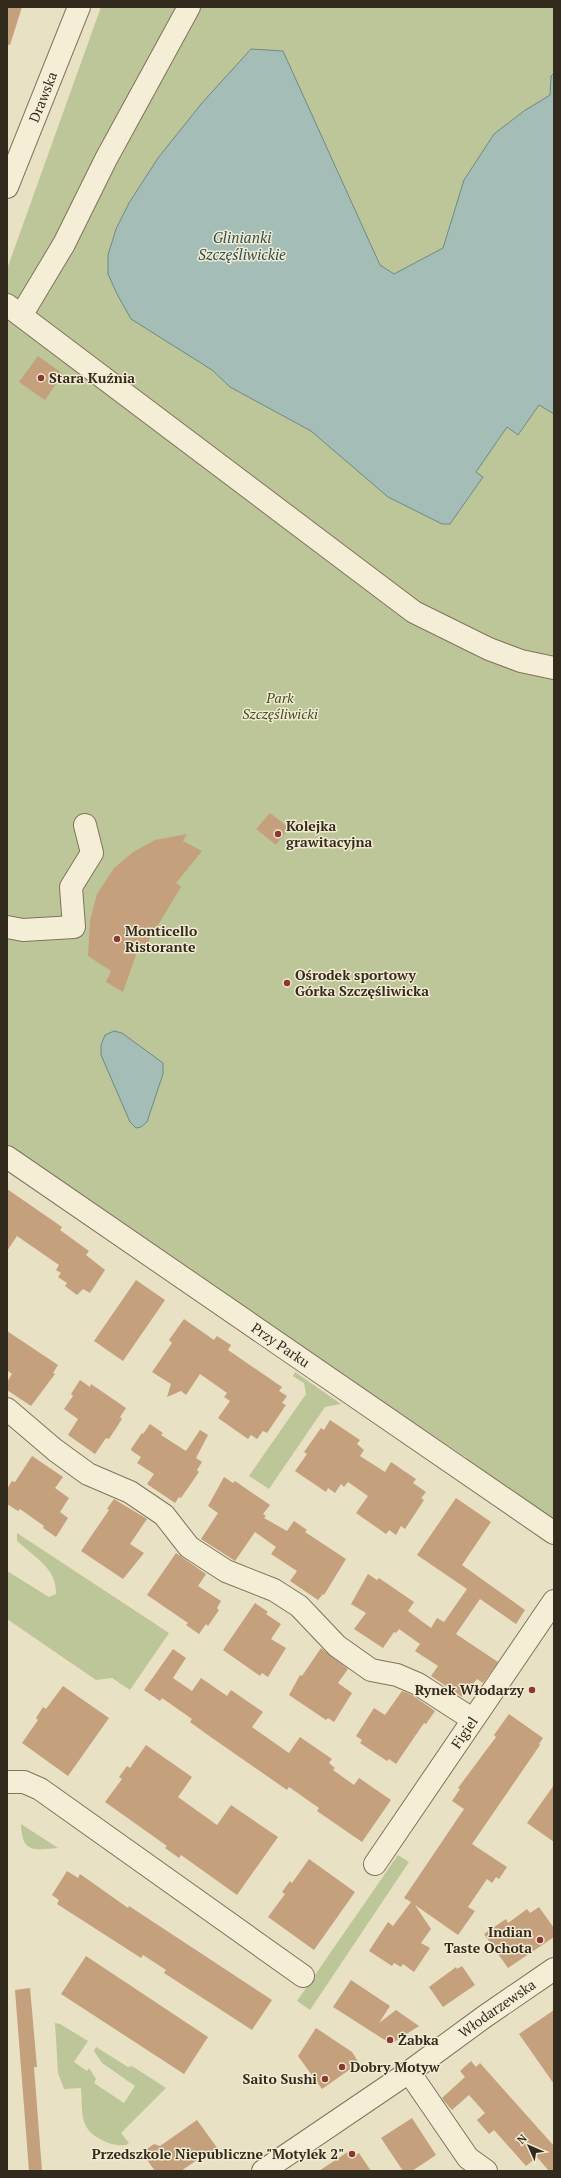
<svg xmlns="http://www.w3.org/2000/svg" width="561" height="2178" font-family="'PT Serif',serif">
  <rect width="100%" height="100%" fill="#e9e1c3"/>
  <!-- green -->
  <g fill="#bdc699">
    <path d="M101 7H554V1523L466 1460 467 1458 377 1398 374 1399 350 1383V1380L7 1147V269Z"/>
    <path d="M295 1372 341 1404 325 1407 269 1489 249 1476 306 1394 304 1383 293 1376Z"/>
    <path d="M17 1533 169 1633 130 1690 112 1678 96 1680 7 1619V1571L49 1597 56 1594C57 1568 34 1557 17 1541Z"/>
    <path d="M21 1824 58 1848C33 1850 22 1853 21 1824Z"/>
    <path d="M398 1855 409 1862 310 2010 297 2001Z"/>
    <path d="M55 2023 60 2024 88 2041 74 2062 87 2071 89 2068 96 2079 94 2083 124 2103 135 2086 102 2063 94 2051 96 2047 128 2067 132 2066 166 2088 121 2133 129 2143 126 2145C115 2146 110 2144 100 2139 78 2128 83 2109 81 2088L64 2089 58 2073Z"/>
  </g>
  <!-- water -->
  <g fill="#a5bdb7" stroke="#6d8a85">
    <path d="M251 49 283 51 380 265 394 274 443 248 464 180 494 134 524 111 550 95 551 76 554 73V414L539 405 518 435 507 427 476 472 483 477 450 524H442L388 497 311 431 230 387 212 370 131 319 117 294 108 274V255L116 229 129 203 158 158 202 103Z"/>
    <path d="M114 1031 122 1033 163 1063V1074L147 1122 141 1127 136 1128 130 1122 101 1055V1045L105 1035Z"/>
  </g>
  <!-- building -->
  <g fill="#c4a07d">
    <path d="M7 7H22L10 45H7Z"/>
    <path d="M38 356 63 374 45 400 19 382Z"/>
    <path d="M270 813 289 828 276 845 256 829Z"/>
    <path d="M187 834 183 841 202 851 176 883 181 887 149 940 144 954 137 952 123 992 106 982 111 971 88 956 90 920 97 894 114 868 133 852 155 840Z"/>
    <path d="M7 1189 62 1227 60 1230 89 1251 86 1255 105 1270 90 1293 83 1289 77 1295 65 1286 67 1283 58 1277 61 1273 56 1270 59 1265 17 1236 7 1251Z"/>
    <path d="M136 1280 165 1300 123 1361 94 1341Z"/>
    <path d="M184 1319 214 1340 217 1336 231 1345 228 1350 282 1387 279 1391 287 1396 282 1403 286 1405 267 1433 263 1431 257 1439 251 1435 248 1439 218 1418 230 1401 224 1397 227 1393 200 1374 186 1395 181 1391 167 1397 171 1384 152 1372 172 1343 169 1340Z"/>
    <path d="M7 1331 58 1365 53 1373 55 1374 31 1406 7 1390V1382L12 1374 7 1370Z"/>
    <path d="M80 1380 90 1387 91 1384 126 1408 120 1417 122 1419 109 1439 106 1438 95 1454 68 1435 78 1419 64 1409 73 1396 71 1394Z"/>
    <path d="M330 1420 360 1440 357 1444 364 1450 360 1456 385 1472 391 1462 416 1479 413 1483 426 1492 421 1498 424 1500 405 1529 401 1526 396 1535 389 1530 386 1534 356 1513 368 1496 348 1482 344 1487 341 1484 335 1493 328 1488 326 1492 295 1471 307 1454 304 1452 321 1428 324 1430Z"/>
    <path d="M150 1424 163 1433 161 1435 186 1451 200 1430 208 1435 196 1458 202 1462 197 1470 199 1472 181 1498 179 1497 175 1503 147 1484 154 1474 137 1463 141 1457 132 1451 131 1449 142 1433 143 1434Z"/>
    <path d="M32 1456 63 1477 55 1488 69 1498 60 1512 68 1518 56 1537 43 1528 44 1526 20 1509 18 1511 7 1504V1489L12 1481 15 1482Z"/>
    <path d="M224 1477 233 1483 235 1481 270 1505 263 1514 266 1516 264 1518 287 1531 294 1521 307 1530 305 1532 346 1559 324 1595 323 1594 318 1600 290 1581 297 1571 271 1554 276 1547 255 1532 235 1561 201 1539 218 1513 208 1506Z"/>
    <path d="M456 1498 491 1522 462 1565 525 1610 516 1624 480 1599 456 1634 498 1662 483 1683 477 1679 462 1697 431 1676 438 1666 415 1651 420 1644 399 1629 396 1633 394 1632 383 1648 354 1629 366 1613 351 1604 368 1574 377 1580 379 1578 414 1602 408 1611 431 1628 437 1618 444 1622 467 1589 417 1555Z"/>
    <path d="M114 1499 147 1519 130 1544 144 1553 123 1579 81 1551 109 1510 107 1509Z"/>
    <path d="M176 1553 206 1574 198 1586 221 1601 217 1608 219 1610 208 1626 206 1624 199 1634 186 1625 188 1623 147 1595Z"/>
    <path d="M255 1603 268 1612 266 1614 281 1624 271 1639 286 1648 268 1677 262 1673 260 1676 223 1650Z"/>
    <path d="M321 1648 348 1669 338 1683 352 1693 334 1722 328 1718 326 1720 289 1695 300 1675 302 1676Z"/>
    <path d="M173 1649 186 1658 173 1678 192 1691 201 1678 227 1696 231 1690 263 1712 252 1727 289 1753 300 1737 332 1759 329 1763 335 1768 333 1770 354 1785 359 1778 391 1800 362 1842 317 1811 319 1808 289 1787 287 1790 205 1733 190 1722 192 1719 162 1698 160 1701 144 1690Z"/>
    <path d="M63 1686 109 1718 68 1776 22 1743 38 1720 36 1718 43 1707 46 1709Z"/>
    <path d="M402 1691 412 1695 435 1711 426 1724 424 1723 396 1764 389 1759 387 1761 360 1743 362 1740 356 1736 374 1708 385 1715Z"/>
    <path d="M509 1714 543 1738 539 1744 540 1745 472 1844 507 1867 499 1879 496 1877 492 1883 487 1879 468 1907 475 1911 458 1935 415 1905 431 1929 421 1943 430 1948 414 1972 403 1964 401 1967 394 1963 392 1966 369 1951 388 1922 393 1926 411 1902 404 1898 464 1809 452 1801 460 1789 458 1788 496 1737 494 1735Z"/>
    <path d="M146 1745 192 1777 178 1797 217 1825 231 1805 278 1837 237 1895 181 1855 179 1858 165 1848 167 1846 105 1802 122 1779 119 1777 127 1766 130 1768Z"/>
    <path d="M554 1785V1842L527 1823Z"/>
    <path d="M309 1859 355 1892 314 1950 268 1917 285 1894 282 1892 290 1881 292 1883Z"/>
    <path d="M67 1871 78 1878 80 1874 128 1908 129 1906 272 2000 252 2030 164 1973 166 1970 143 1955 141 1958 57 1904 59 1900 52 1895Z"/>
    <path d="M539 1907 554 1928V1937L508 1968 484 1934 506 1919 508 1923 527 1909 530 1913Z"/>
    <path d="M86 1956 208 2037 184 2074 61 1994Z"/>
    <path d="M462 1966 475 1985 443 2007 429 1987 456 1967 457 1969Z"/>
    <path d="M351 1980 390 2006 379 2023 396 2010 419 2026 391 2044 333 2007Z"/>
    <path d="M30 1988 37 2067H34L42 2171H29L15 1990Z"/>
    <path d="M554 2010V2084L519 2034Z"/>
    <path d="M316 2028 352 2052 359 2063 322 2089 298 2056Z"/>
    <path d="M471 2061 476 2067 480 2063 554 2146V2171H549L537 2157 526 2166 494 2130 489 2134 477 2120 485 2113 469 2095 452 2110 444 2101 442 2098 465 2077 460 2071Z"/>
    <path d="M412 2118 436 2155 412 2171H403L381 2138Z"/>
    <path d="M197 2120 218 2149 202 2161 200 2158 181 2171H155L145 2157 144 2151 154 2144 160 2146Z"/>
    <path d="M349 2151 353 2157 359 2153 371 2171H319Z"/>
  </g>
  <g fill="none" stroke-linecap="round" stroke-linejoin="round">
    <!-- minor casing -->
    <g stroke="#82735c" stroke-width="24">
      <g id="minor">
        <path id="s1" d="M7 187 79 7"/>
        <path d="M7 305 414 612 489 649 521 661 554 668"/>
        <path d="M22 314 64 244 106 159 189 7"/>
        <path d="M7 927 23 930 74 927 71 887 92 853 85 825"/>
        <path id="s2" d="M7 1157 554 1533"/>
        <path d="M7 1409 55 1450 88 1474 130 1492 164 1515 189 1547 226 1571 274 1590 299 1606 337 1646 371 1670 397 1675 418 1684 472 1719"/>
        <path d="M7 1782H24L40 1789 303 1976"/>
        <path id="s3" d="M375 1864 554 1601"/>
        <path d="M409 2072 468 2158 486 2171"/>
        <path id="s4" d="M263 2171 409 2072 484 2017 554 1969"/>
      </g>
    </g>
    <!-- minor -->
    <use href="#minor" stroke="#f5eed6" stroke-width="22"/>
  </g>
  <!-- markers -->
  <g fill="#8b3832" stroke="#f2ebd2" stroke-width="1.5">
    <circle cx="41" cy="378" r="4"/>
    <circle cx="278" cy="834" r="4"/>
    <circle cx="117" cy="939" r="4"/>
    <circle cx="287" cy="983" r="4"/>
    <circle cx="532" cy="1690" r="4"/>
    <circle cx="540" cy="1940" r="4"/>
    <circle cx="390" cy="2040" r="4"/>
    <circle cx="342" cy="2067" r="4"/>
    <circle cx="325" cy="2079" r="4"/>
    <circle cx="352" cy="2154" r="4"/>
  </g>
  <g text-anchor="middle" stroke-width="3" stroke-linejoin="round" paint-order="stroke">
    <!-- street labels -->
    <g font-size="14" fill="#332a1e" stroke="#f2ebd2">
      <text dy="5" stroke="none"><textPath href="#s1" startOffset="97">Drawska</textPath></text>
      <text dy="5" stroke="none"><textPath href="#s2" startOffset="332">Przy Parku</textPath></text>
      <text dy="5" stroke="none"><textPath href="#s3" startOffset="159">Figiel</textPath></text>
      <text dy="5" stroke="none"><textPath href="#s4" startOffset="285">Włodarzewska</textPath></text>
    </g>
    <!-- poi labels -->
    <g font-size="14" font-weight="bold" fill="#332a1e" stroke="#f2ebd2" text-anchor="start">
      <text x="49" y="383">Stara Kuźnia</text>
      <text x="286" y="831">Kolejka<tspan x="286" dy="16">grawitacyjna</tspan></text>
      <text x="125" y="936">Monticello<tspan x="125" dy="16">Ristorante</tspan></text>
      <text x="295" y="980">Ośrodek sportowy<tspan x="295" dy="16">Górka Szczęśliwicka</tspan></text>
      <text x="524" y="1695" text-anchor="end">Rynek Włodarzy</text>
      <text x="532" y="1937" text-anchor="end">Indian<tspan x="532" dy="16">Taste Ochota</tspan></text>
      <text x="398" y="2045">Żabka</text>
      <text x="350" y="2072">Dobry Motyw</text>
      <text x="317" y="2084" text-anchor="end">Saito Sushi</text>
      <text x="344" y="2159" text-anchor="end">Przedszkole Niepubliczne "Motylek 2"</text>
    </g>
    <!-- park labels -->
    <g font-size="14" font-style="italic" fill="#414e27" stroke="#f2ebd2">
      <text x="280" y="703">Park<tspan x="280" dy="16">Szczęśliwicki</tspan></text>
    </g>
    <!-- water labels -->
    <g font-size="15" font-style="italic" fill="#2f5152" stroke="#f2ebd2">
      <text x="242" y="243">Glinianki<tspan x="242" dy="17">Szczęśliwickie</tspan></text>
    </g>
  </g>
  <!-- border -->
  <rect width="561" height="2178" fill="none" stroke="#332a1e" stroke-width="16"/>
  <!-- north arrow -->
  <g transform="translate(529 2146) rotate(315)" stroke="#f2ebd2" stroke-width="3" paint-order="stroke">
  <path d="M0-3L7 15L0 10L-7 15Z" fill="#332a1e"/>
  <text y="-6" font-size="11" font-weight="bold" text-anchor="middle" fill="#332a1e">N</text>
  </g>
</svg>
